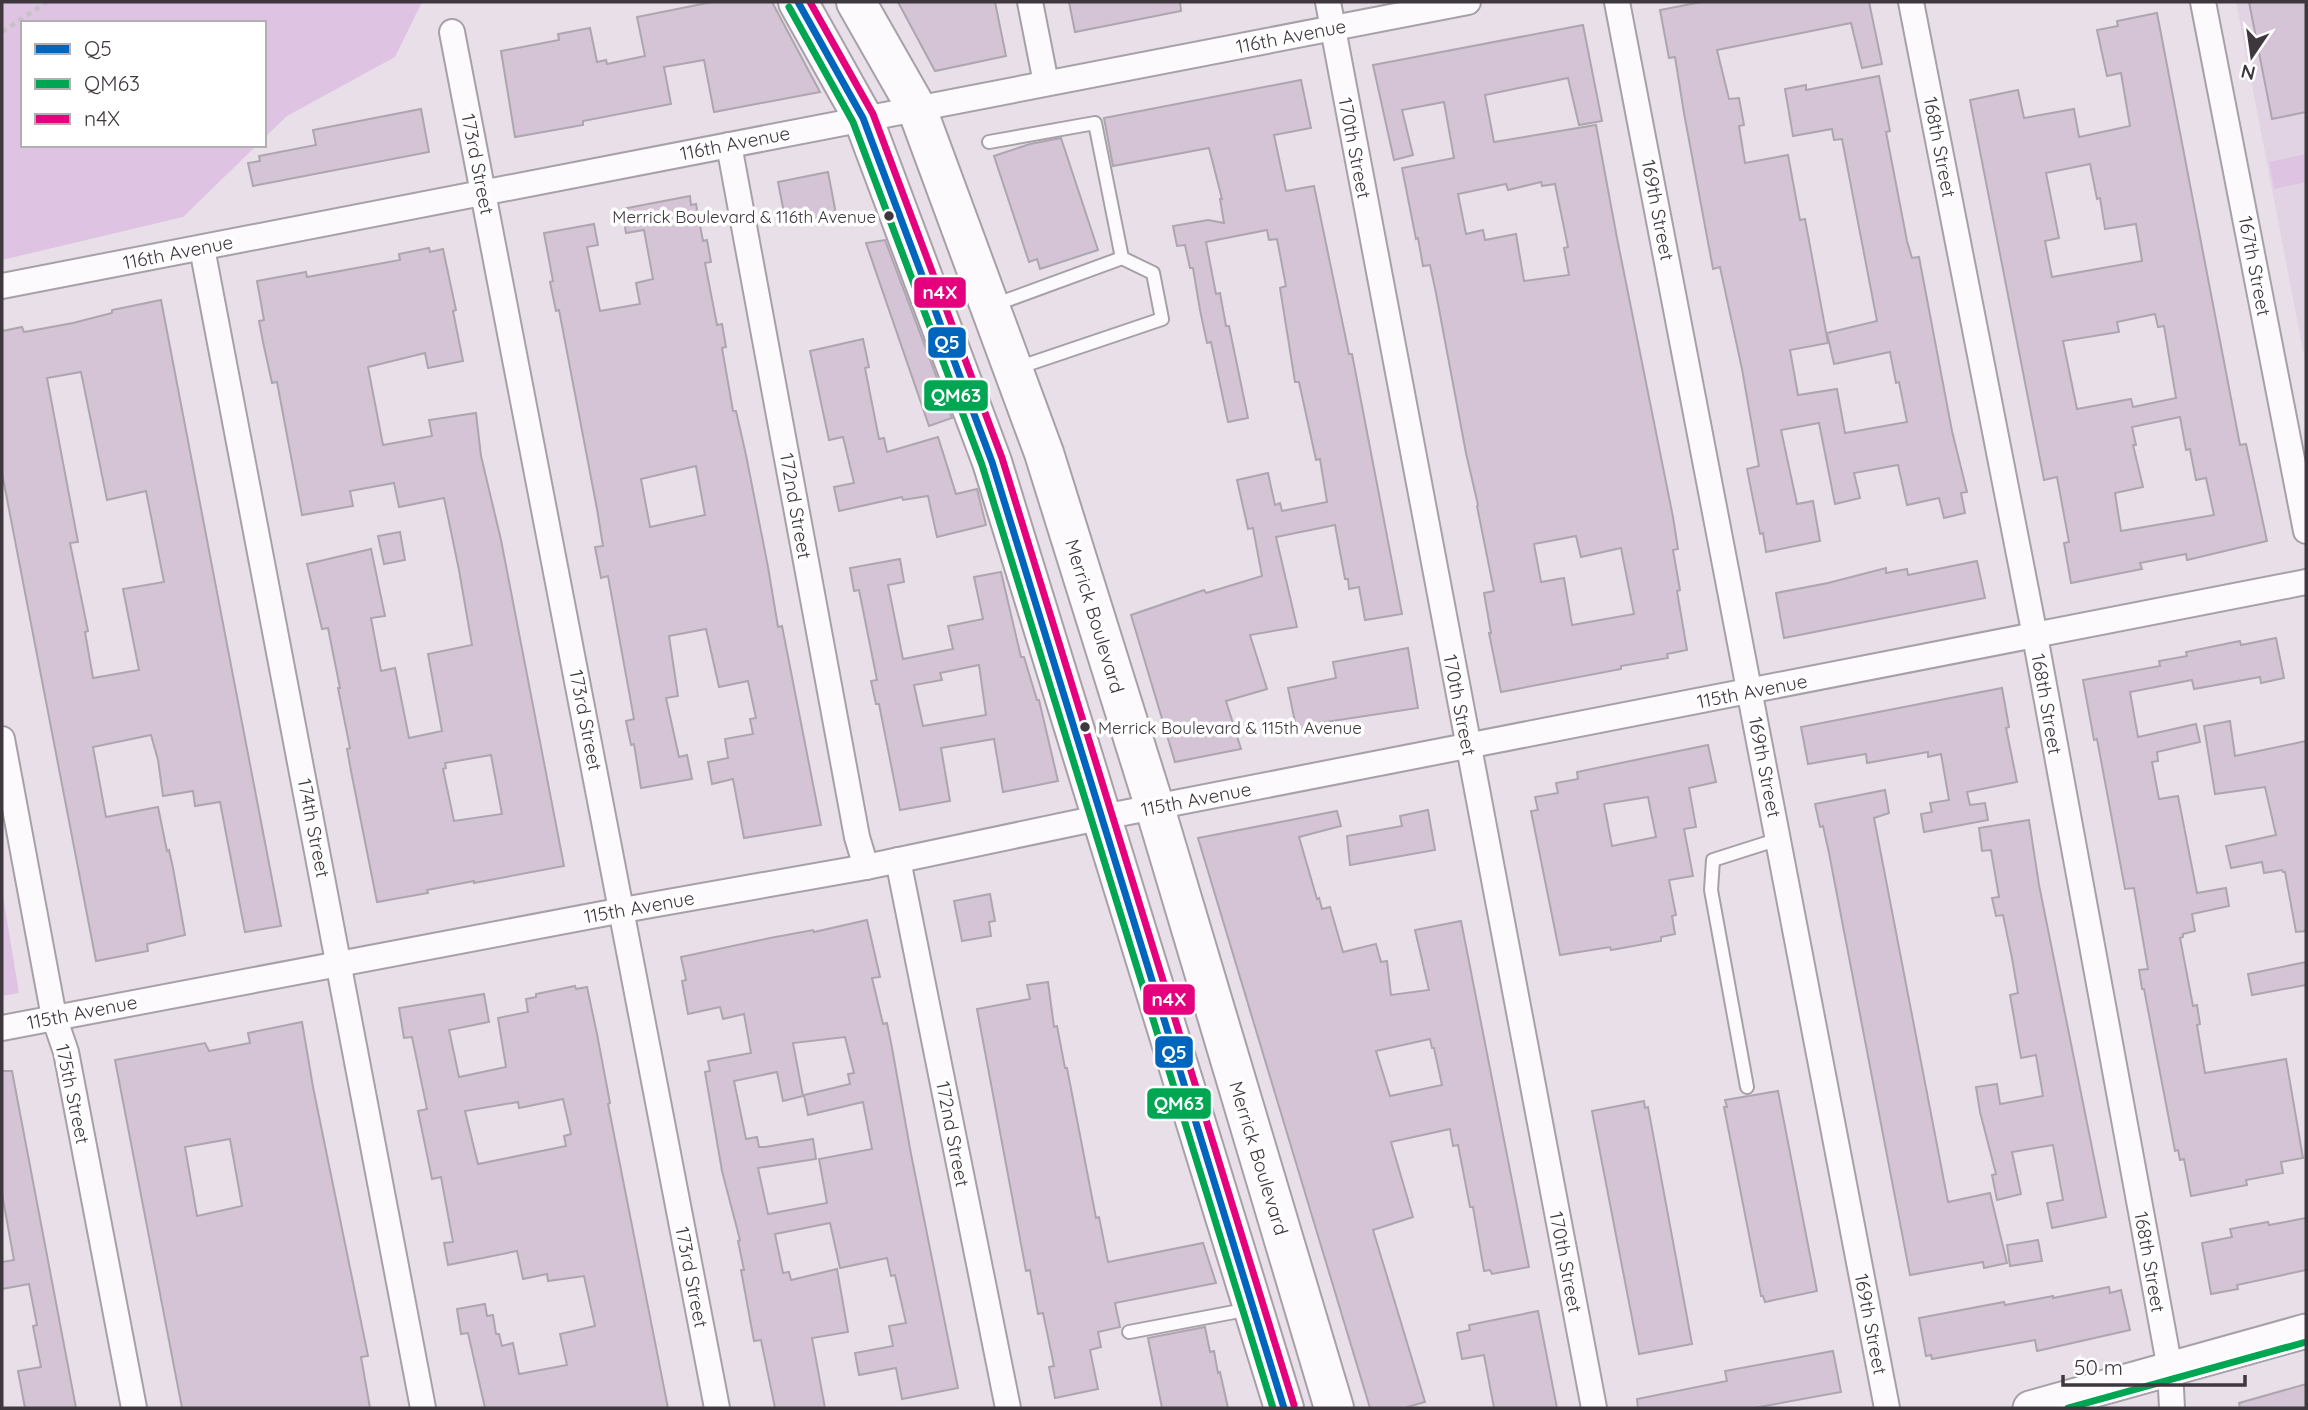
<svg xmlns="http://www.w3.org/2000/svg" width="2308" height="1410" font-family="Quicksand,sans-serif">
  <rect width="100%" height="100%" fill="#e8dfe9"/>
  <!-- built -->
  <path fill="#e2d3e4" d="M2236 2H2306V366Z"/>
  <!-- green -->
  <g fill="#dfc3e2">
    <path d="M2 2H422L395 57 287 116 264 138V23H23V145H257L183 217 2 260Z"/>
    <path d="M2306 154V182L2274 189 2269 162Z"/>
    <path d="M2 890 19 993 2 996Z"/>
  </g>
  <!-- building -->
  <g fill="#d4c4d6" stroke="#ada6ae" stroke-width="2" fill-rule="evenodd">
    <path d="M712 2H772L820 92 714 112 704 60 664 67 671 104 583 121V125L515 137 501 51 559 40 558 34 590 28 597 62 606 60 607 64 645 56 637 17Z"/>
    <path d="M898 2H995L1006 56 935 71Z"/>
    <path d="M1069 2H1180L1181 11 1075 32Z"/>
    <path d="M1701 2H1869L1882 64 1862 68 1851 23 1717 50 1729 99 1739 98 1744 125 1739 126 1745 163 1788 155 1800 220 1805 219 1828 343 1790 350 1798 395 1837 389 1845 433 1907 422 1899 382 1896 383 1890 352 1834 364 1827 333 1877 321 1842 139 1834 140 1832 129 1793 136 1785 89 1806 85V90L1879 76 1890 131 1886 132 1907 241 1912 258 1919 257 1952 431 1967 492 1961 493 1965 513 1944 518 1939 498 1907 505 1898 465 1854 473 1860 498 1835 504 1819 423 1781 430 1797 504 1813 501 1820 541 1766 552 1763 533 1760 534 1747 469 1759 466 1742 369 1720 267 1713 269 1684 113 1675 57 1669 58 1660 10Z"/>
    <path d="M2249 2H2306V112L2272 119Z"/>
    <path d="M2157 13 2240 445 2246 444 2267 541 2187 560 2186 554 2140 563 2142 569 2071 583 2064 543 2069 542 2057 477 2044 480 1970 100 2018 90 2024 118 2074 109 2079 137 2130 126 2121 73 2107 76 2097 30 2118 26 2117 21ZM2090 164 2097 199 2100 198 2105 229 2136 224 2142 261 2052 277 2045 241 2059 238 2046 173ZM2155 314 2158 327 2164 326 2176 398 2133 407 2131 399 2077 409 2063 341 2119 332 2117 322ZM2180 417 2186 450 2190 449 2196 480 2206 478 2214 515 2121 531 2115 493 2143 487 2133 445H2136L2132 427Z"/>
    <path d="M1583 25 1602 121 1579 125 1568 78 1485 95 1494 142 1596 125 1617 238 1673 517 1678 549 1673 550 1680 590 1677 591 1687 650 1667 654 1668 658 1621 666V669L1501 692 1489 633H1491L1484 593 1494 591 1477 506 1478 505 1466 453 1436 293 1430 265 1423 266 1418 238 1416 239 1402 168 1454 158 1444 102 1402 110 1413 155 1394 160 1373 65ZM1541 182 1542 186 1555 184 1568 247 1564 248 1569 275 1524 281 1516 234 1485 240 1483 230 1466 234 1458 194 1506 184 1508 190ZM1576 536 1581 557 1621 548 1634 614 1572 625 1564 578 1541 582 1534 544Z"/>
    <path d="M1301 80 1311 128 1274 135 1286 191 1314 186 1349 354H1352L1402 614 1365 620 1359 587 1349 589 1348 579H1345L1335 525 1276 537 1297 627 1250 635 1267 689 1226 701 1241 749 1175 762 1131 615 1204 590 1206 593 1262 576 1253 528 1248 529 1237 480 1268 473 1275 505 1280 503 1282 511 1327 502 1320 459 1316 460 1299 382H1295L1280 288 1286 286 1277 239 1269 240 1267 230 1206 242 1216 294 1220 293 1226 326H1229L1248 418 1228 422 1211 342 1207 343 1200 310 1193 268H1190L1185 245 1177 246 1173 226 1208 220 1224 223 1220 199H1222L1209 148 1113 166 1104 118Z"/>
    <path d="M421 109 429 152 253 186 248 163 260 161 259 156 316 145 313 130Z"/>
    <path d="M1061 138 1098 250 1040 269 1037 259 1029 262 994 156 1030 144Z"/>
    <path d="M828 172 836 214 786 223 778 182Z"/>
    <path d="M690 196 691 205 696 204 703 241 707 240 711 262 705 263 717 325 722 324 726 347 722 348 733 411H736L746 455 768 567 778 627 782 626 821 825 744 838 733 779 712 784 708 762 728 758 725 739 753 734 750 719 756 718 748 681 719 687 706 629 669 636 678 696 666 698 679 757 687 755 692 779 641 788 634 744 631 745 626 721 634 719 608 576 601 578 595 547 603 546 597 509 559 310 556 311 550 282 553 281 544 233 594 224 598 245 587 247 600 311 640 304 636 283 653 279 644 230 626 233 622 209ZM696 466 705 515 650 527 641 479Z"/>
    <path d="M885 240 952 418 929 426 866 243Z"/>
    <path d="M429 248 430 252 443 249 456 310 453 311 463 361 428 368 425 353 368 367 383 445 432 436 429 420 476 413 481 456 501 540 564 866 474 883V881L427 890 428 893 377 902 351 771 347 749 350 748 338 688H340L328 628 322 629 307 564 371 549 385 616 371 618 381 671 395 668 409 738 442 731 428 654 472 645 459 570 444 498 399 507 394 483 350 491 353 506 302 515 277 382 272 383 263 342 259 321 264 320 257 281 306 272 307 277 400 260 399 254ZM491 755 502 814 454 821 443 769 446 768 445 763Z"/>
    <path d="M161 300 281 926 245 932 220 802 195 806 193 791 163 796 158 760 151 735 93 747 106 817 158 807 167 851 169 850 173 868 185 935 147 944 148 951 96 961 2 473V331L22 327 24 332 73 323 112 313V310ZM81 372 107 500 146 491 164 582 123 589 139 670 93 678 85 632 88 631 70 543 78 542 47 378Z"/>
    <path d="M863 339 869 367 865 368 879 439 884 438 887 452 938 437 956 494 977 489 986 525 937 537 928 496 903 500 902 497 839 511 834 487 854 483 843 437 829 440 810 351Z"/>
    <path d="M400 532 405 560 384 564 378 536Z"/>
    <path d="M900 559 904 582 888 585 903 659 953 649 948 626 983 619 974 577 1001 572 1021 657H1024L1037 700H1039L1058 781 1003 792 994 739 941 748 950 801 900 810 879 704H876L871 681 877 680 859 590 854 591 850 568ZM979 665 986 715 923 726 914 685 942 680 940 673Z"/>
    <path d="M1977 561 1985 598 1784 638 1776 593 1828 583 1886 568V573L1907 569 1908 575Z"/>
    <path d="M2276 638 2284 678 2261 683 2260 677 2194 689 2192 680 2130 692 2138 737 2196 724 2200 742 2157 752 2158 761 2152 762 2159 799 2178 796 2197 893 2226 888 2229 906 2192 914 2195 931 2183 934V937L2180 938 2193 1006 2197 1005 2200 1024 2197 1025 2205 1073 2286 1059 2303 1158 2281 1162 2283 1173 2246 1180 2247 1185 2191 1196 2184 1159 2180 1160 2178 1150 2175 1151 2144 989H2142L2139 970 2148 969 2134 888 2125 889 2097 739 2094 740 2083 680 2160 666 2159 661 2187 656 2186 652 2240 641 2241 645Z"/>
    <path d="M1408 648 1418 708 1319 723 1320 728 1300 733 1298 727H1296L1288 688 1336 678 1333 662Z"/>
    <path d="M2002 688 2009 727 2006 728 2017 782 1967 792 1970 805 1985 803 1988 820 1924 832 1921 814 1932 812 1930 803 1949 800 1941 754 1928 757V752L1867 763 1866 754 1808 764 1801 727Z"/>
    <path d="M2230 721 2235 756 2306 741V931L2296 932 2285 872H2283L2282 870 2264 873 2262 862 2231 868 2226 846 2276 835 2265 787 2215 794 2204 726Z"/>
    <path d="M1708 745 1716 782 1689 788 1696 827 1684 829 1693 876 1669 880 1676 915 1672 916 1675 934 1661 937V941L1611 950 1610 947 1560 955 1531 811 1538 810 1535 797 1558 793 1556 783 1578 779 1577 772ZM1648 797 1656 837 1612 846 1604 804Z"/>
    <path d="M1885 790 1889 813 1874 818 1948 1202 1990 1193 2007 1263 1984 1268 1983 1262 1910 1275 1829 853 1823 826 1820 827 1815 804Z"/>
    <path d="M1428 810 1435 850 1350 865 1347 836 1402 826 1400 816Z"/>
    <path d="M1337 811 1341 826 1299 837 1317 899 1319 898 1322 909 1330 907 1343 952 1376 944 1381 962 1387 961 1391 995 1429 990 1415 930 1461 921 1529 1267 1492 1274 1490 1270 1484 1271 1473 1207H1470L1458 1145 1453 1146 1450 1129 1391 1142 1413 1217 1373 1230 1425 1402 1404 1408H1370L1198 838ZM1430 1039 1432 1048H1434L1442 1085 1390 1096 1376 1051Z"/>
    <path d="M2029 820 2039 885 2106 1217 2052 1228 2047 1203 2063 1200 2053 1145 2012 1152 2021 1194 1997 1200 1992 1175 1996 1174 1980 1112 1976 1087 1997 1084 2000 1104 2043 1096 2036 1055 2021 1058 2010 995 2018 993 2012 958 2003 915 1996 916 1992 898 1999 897 1991 850 1982 851 1979 828Z"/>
    <path d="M990 894 995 921 989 922 991 936 962 941 954 901Z"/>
    <path d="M867 920 880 977 872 978 883 1024 887 1023 892 1048 911 1154 958 1388 902 1399 896 1368 859 1375 855 1353 893 1346 889 1326 906 1323 895 1275 891 1276 887 1258 840 1268 830 1223 775 1234 783 1273 789 1272 791 1280 837 1269 848 1332 812 1338 825 1408H775L761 1340 754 1341 741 1270H744L738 1241 740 1240 722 1171 705 1072 710 1071 708 1061 751 1053 744 1014 723 1019 720 1007 688 1014 682 981 686 980 681 957 770 938 813 930 814 932ZM845 1037 854 1073 848 1074 850 1084 804 1095 808 1115 863 1102 872 1149 819 1159 827 1203 768 1214 758 1168 816 1159 813 1139 765 1147H759L757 1137 746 1139 734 1081 777 1072 783 1101 803 1096 793 1043Z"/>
    <path d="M2306 962V985L2252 995 2248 974Z"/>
    <path d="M1048 982 1054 1027 1057 1026 1065 1068H1067L1096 1218 1099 1217 1108 1262 1203 1243 1216 1283 1115 1303 1120 1327 1098 1332 1101 1347 1090 1350 1098 1389 1055 1398 1049 1367 1054 1366 1043 1313 1038 1314 1030 1270 1026 1271 977 1009 1030 999 1027 985Z"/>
    <path d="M575 986 576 989 587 987 597 1034 610 1103 608 1104 668 1408H485L468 1333 461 1334 457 1309 485 1304 487 1316 493 1315 496 1334H499L502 1346 513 1343 519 1374 567 1365 560 1334 595 1326 584 1276 548 1281 547 1274 523 1279 517 1251 448 1265 444 1243 453 1242 441 1177 432 1179 418 1111 427 1109 412 1037 404 1038 399 1008 484 994 489 1022 449 1030 459 1077 506 1067 498 1018 528 1012 526 999 536 997V994ZM563 1099 571 1134 564 1136 566 1146 478 1164 465 1111 518 1102 519 1108Z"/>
    <path d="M302 1022 313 1087 368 1356 361 1357 370 1408H182L115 1060 205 1043 209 1051 250 1043 248 1033ZM230 1139 242 1206 197 1216 185 1147Z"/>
    <path d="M2 1071H12L76 1408H25L18 1371 41 1367 33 1326 37 1325 29 1284 2 1289V1262L14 1260 2 1194Z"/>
    <path d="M1778 1091 1817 1291 1765 1302 1763 1296H1761L1724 1107H1727L1725 1100Z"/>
    <path d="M1644 1101 1645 1108 1648 1107 1692 1344 1639 1354 1592 1111Z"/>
    <path d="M2306 1218V1270L2237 1285 2238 1289 2211 1294 2202 1243 2232 1237 2230 1229 2268 1222 2269 1225Z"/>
    <path d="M2038 1240 2042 1261 2010 1266 2007 1245Z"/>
    <path d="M2109 1287 2110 1293 2121 1290 2130 1330 2037 1351 2035 1340 1932 1359 1931 1355 1926 1356 1919 1318 2004 1302 2005 1305 2053 1296V1298Z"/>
    <path d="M1538 1311 1557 1408H1494L1484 1355 1462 1359 1457 1333 1470 1330 1469 1325Z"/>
    <path d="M1205 1327 1210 1352 1214 1351 1218 1373 1220 1372 1228 1408H1162L1148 1338Z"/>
    <path d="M1833 1351 1841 1392 1754 1408H1638L1637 1399 1727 1381 1725 1371Z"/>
    <path d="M2306 1384V1408H2240L2239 1403Z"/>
  </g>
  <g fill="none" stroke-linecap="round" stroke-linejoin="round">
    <!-- lane casing -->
    <g stroke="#a7a0a8" stroke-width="16">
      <g id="lane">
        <path d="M989 142 1095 123 1122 258"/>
        <path d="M994 305 1122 258 1153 273 1162 319 1017 368"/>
        <path d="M1747 1087 1711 890 1713 860 1779 839"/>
        <path d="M1129 1332 1250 1309"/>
      </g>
    </g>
    <!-- street casing -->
    <g stroke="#a7a0a8" stroke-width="28">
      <g id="street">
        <path d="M1030 2 1046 83"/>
        <path d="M1328 2 1594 1408"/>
        <path d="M1617 2 1887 1408"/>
        <path d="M1911 2 2035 636 2170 1369 2172 1408"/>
        <path d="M2203 2 2306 531"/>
        <path d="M452 32 717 1408"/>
        <path d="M729 145 857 837 866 867"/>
        <path d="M202 248 423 1408"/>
        <path d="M2 286 1468 2"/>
        <path d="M2 739 54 1017 66 1052 134 1408"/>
        <path d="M898 860 1008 1408"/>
        <path d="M2 1028 623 910 866 867 1103 817 2306 582"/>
      </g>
    </g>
    <!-- secondary casing -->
    <g stroke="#a7a0a8" stroke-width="37">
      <path id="secondary" d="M2030 1408 2306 1331"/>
    </g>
    <!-- primary casing -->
    <g stroke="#a7a0a8" stroke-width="42">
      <g id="primary">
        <path d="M798 2 863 118 992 462 1284 1408"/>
        <path d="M856 2 917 109 1044 453 1155 808 1334 1408"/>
      </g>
    </g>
    <!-- path -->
    <path stroke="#c5c2c5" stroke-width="4.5" stroke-dasharray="5 5" stroke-linecap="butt" d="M2 32 47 2"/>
    <!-- lane -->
    <use href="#lane" stroke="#fcfafc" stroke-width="12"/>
    <!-- street -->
    <use href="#street" stroke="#fcfafc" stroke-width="24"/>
    <!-- secondary -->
    <use href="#secondary" stroke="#fcfafc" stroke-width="33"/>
    <!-- primary -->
    <use href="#primary" stroke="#fcfafc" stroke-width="38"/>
    <!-- bus-1 casing -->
    <g stroke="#fff" stroke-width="12">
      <path id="bus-1" d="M798 2 863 118 992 462 1284 1408"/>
    </g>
    <!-- bus-2 casing -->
    <g stroke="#fff" stroke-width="12">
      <g id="bus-2">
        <path d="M789 7 853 122 982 465 1273 1408"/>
        <path d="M2068 1408 2306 1342"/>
      </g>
    </g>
    <!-- bus-3 casing -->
    <g stroke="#fff" stroke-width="12">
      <path id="bus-3" d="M810 2 873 114 1002 458 1294 1405"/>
    </g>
    <!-- bus-1 -->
    <use href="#bus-1" stroke="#0065bd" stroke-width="7"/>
    <!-- bus-2 -->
    <use href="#bus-2" stroke="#00a651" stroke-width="7"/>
    <!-- bus-3 -->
    <use href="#bus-3" stroke="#e5007d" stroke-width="7"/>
  </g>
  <!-- markers -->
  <g fill="#3e373e" stroke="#fff" stroke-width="2.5">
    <circle cx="889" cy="216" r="6"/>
    <circle cx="1085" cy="727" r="6"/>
  </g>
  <g text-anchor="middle" stroke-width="7" stroke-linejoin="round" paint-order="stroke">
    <!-- bus labels -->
    <g font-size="17" fill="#3e373e" stroke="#fff" text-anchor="end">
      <text x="876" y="223">Merrick Boulevard &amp; 116th Avenue</text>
      <text x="1098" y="734" text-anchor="start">Merrick Boulevard &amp; 115th Avenue</text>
    </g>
    <!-- street labels -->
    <g font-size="19" fill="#3e373e" stroke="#fff">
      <text transform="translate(1291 36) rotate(-11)" y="7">116th Avenue</text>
      <text transform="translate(735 143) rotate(-11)" y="7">116th Avenue</text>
      <text transform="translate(1940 147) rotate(79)" y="7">168th Street</text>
      <text transform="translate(1355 148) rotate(79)" y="7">170th Street</text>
      <text transform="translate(478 164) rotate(79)" y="7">173rd Street</text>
      <text transform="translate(1658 210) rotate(79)" y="7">169th Street</text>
      <text transform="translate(178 252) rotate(-11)" y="7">116th Avenue</text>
      <text transform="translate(2255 266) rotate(79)" y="7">167th Street</text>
      <text transform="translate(796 506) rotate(80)" y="7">172nd Street</text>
      <text transform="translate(1095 616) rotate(73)" y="7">Merrick Boulevard</text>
      <text transform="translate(1752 691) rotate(-11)" y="7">115th Avenue</text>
      <text transform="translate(2047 704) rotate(80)" y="7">168th Street</text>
      <text transform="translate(1460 705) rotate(79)" y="7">170th Street</text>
      <text transform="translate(586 720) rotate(79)" y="7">173rd Street</text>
      <text transform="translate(1765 767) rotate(79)" y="7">169th Street</text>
      <text transform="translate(1196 799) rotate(-11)" y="7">115th Avenue</text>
      <text transform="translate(314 828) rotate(79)" y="7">174th Street</text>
      <text transform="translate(639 907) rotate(-10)" y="7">115th Avenue</text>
      <text transform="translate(82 1012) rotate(-11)" y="7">115th Avenue</text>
      <text transform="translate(73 1094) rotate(78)" y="7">175th Street</text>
      <text transform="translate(953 1134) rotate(79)" y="7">172nd Street</text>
      <text transform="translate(1259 1158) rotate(73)" y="7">Merrick Boulevard</text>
      <text transform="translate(1566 1262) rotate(79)" y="7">170th Street</text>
      <text transform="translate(2150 1262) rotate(80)" y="7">168th Street</text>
      <text transform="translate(692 1277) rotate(79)" y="7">173rd Street</text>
      <text transform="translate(1871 1324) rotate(79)" y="7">169th Street</text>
    </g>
  </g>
  <g stroke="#fff" stroke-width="2.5">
    <rect x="913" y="276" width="54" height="33" rx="7" fill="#e5007d"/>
    <rect x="927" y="326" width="40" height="33" rx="7" fill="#0065bd"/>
    <rect x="923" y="379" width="66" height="33" rx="7" fill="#00a651"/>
    <rect x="1142" y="983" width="54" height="33" rx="7" fill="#e5007d"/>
    <rect x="1154" y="1035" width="40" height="34" rx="7" fill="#0065bd"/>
    <rect x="1146" y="1087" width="66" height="33" rx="7" fill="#00a651"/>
  </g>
  <g font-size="19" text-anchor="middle" font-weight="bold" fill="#fff">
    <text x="940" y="299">n4X</text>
    <text x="947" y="349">Q5</text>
    <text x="956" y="402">QM63</text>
    <text x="1169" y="1006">n4X</text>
    <text x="1174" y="1059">Q5</text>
    <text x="1179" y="1110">QM63</text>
  </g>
  <!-- border -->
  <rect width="2308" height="1410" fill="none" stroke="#3e373e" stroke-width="7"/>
  <!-- legend -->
  <rect x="21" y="21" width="245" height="126" fill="#ffffff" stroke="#b2afb2" stroke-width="2"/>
  <rect x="35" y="44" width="35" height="10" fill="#0065bd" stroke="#b2afb2" stroke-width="2"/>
  <text x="84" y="56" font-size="21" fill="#3e373e">Q5</text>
  <rect x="35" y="79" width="35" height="10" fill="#00a651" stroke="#b2afb2" stroke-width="2"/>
  <text x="84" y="91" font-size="21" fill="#3e373e">QM63</text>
  <rect x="35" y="114" width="35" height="10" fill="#e5007d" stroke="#b2afb2" stroke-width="2"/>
  <text x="84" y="126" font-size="21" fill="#3e373e">n4X</text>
  <!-- north arrow -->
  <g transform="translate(2252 56) rotate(193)" stroke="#ffffff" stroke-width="5" paint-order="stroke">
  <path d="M0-5L12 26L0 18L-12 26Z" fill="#3e373e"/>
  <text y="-10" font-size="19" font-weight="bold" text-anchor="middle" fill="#3e373e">N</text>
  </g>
  <!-- scale -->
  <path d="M2063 1375v10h182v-10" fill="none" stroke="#3e373e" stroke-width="3.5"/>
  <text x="2074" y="1375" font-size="21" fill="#3e373e" stroke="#ffffff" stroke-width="5" paint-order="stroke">50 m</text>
</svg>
